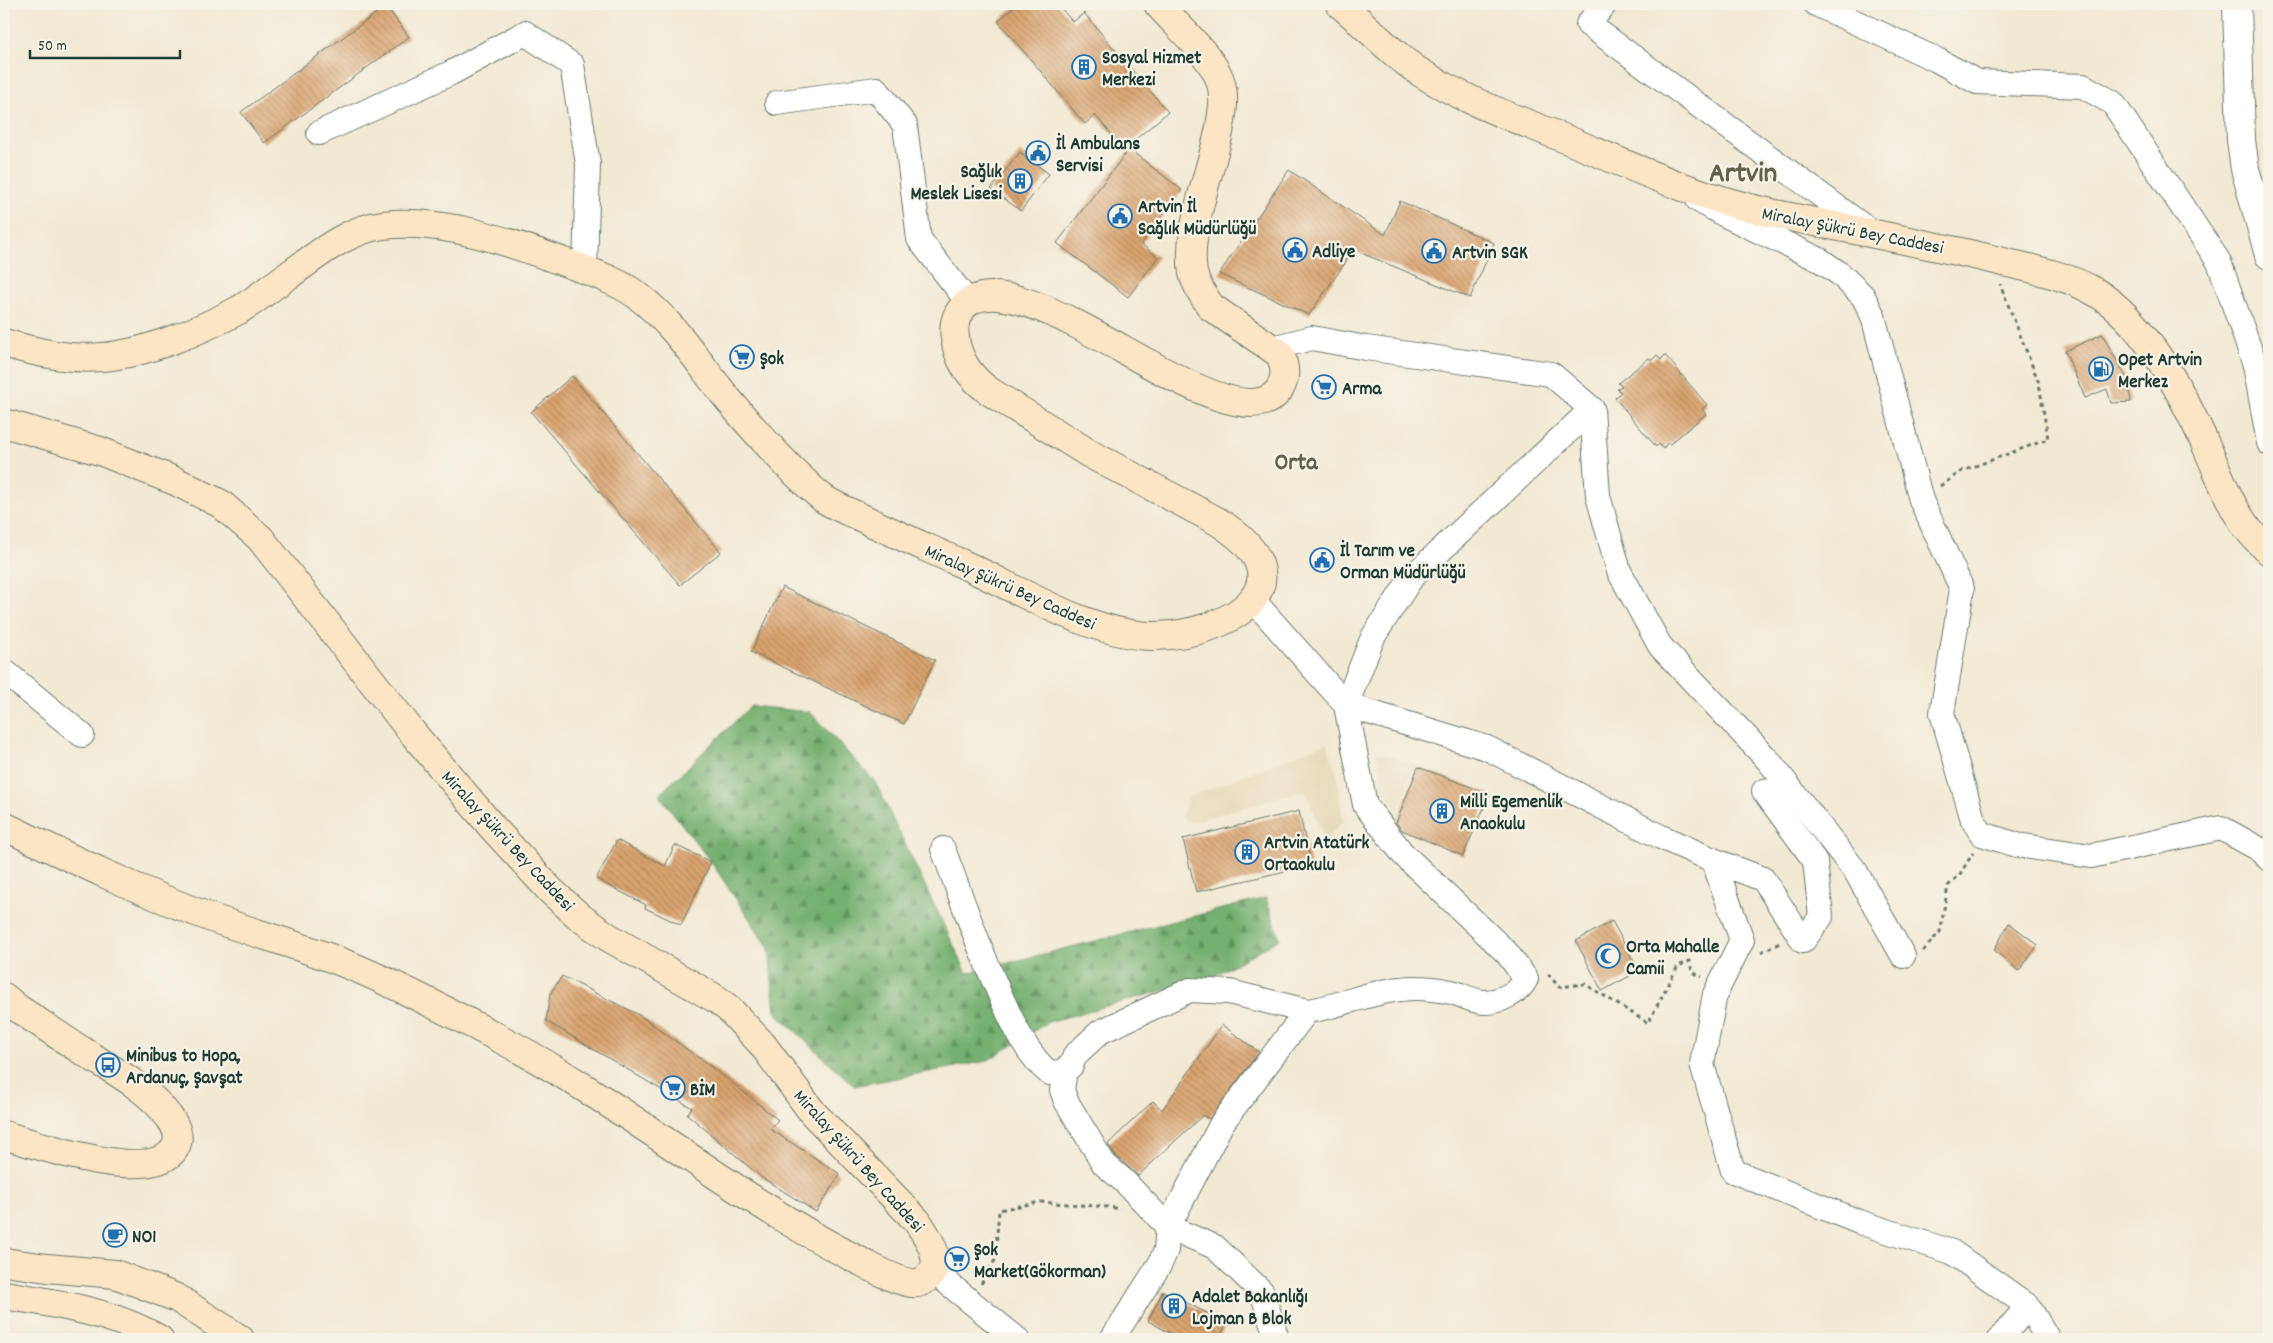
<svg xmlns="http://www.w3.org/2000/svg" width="2273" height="1343" font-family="Dekko,sans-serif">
  <defs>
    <pattern id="forest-firs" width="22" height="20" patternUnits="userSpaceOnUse" patternTransform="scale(1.25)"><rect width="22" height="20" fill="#74b070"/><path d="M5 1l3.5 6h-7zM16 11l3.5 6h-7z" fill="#5f905d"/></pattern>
    <pattern id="building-back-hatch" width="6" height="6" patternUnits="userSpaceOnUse" patternTransform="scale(1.25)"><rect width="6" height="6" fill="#daa36e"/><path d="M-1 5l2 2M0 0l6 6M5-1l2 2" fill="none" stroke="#b0865b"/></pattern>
  </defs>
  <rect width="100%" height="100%" fill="#f7f3e8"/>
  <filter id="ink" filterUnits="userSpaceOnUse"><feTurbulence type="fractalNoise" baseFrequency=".02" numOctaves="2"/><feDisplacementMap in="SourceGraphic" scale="10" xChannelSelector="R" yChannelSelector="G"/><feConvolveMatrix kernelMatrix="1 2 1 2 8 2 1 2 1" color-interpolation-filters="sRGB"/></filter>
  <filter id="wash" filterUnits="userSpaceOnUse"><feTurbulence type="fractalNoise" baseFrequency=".0096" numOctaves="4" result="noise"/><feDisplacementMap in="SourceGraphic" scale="20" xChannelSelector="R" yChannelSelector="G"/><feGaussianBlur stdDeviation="1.12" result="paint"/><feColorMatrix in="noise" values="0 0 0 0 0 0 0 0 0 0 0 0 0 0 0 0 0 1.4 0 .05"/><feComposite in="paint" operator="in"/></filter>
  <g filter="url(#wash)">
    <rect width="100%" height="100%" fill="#f2e9d3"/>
    <!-- built -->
    <g fill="#e7daba">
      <path d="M1327 743 1337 775 1343 821 1325 840 1305 790 1188 823 1181 816 1189 797Z"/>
      <path d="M1377 752 1415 764 1395 820 1387 805 1381 787Z"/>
    </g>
    <!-- forest -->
    <path fill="url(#forest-firs)" stroke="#4a7652" d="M751 706 810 712 875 782 967 973 1266 898 1280 939 1210 978 1048 1022 987 1061 854 1086 775 1012 769 948 711 862 659 795Z"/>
    <g id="blocks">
      <!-- building -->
      <g fill="url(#building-back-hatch)">
        <path d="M1018 4H1057L1073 22 1084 13 1168 112 1124 149 1095 115 1085 124 998 21Z"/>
        <path d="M386 6 409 37 264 143 241 112Z"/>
        <path d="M1129 149 1182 190 1141 244 1158 257 1128 297 1057 243Z"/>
        <path d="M1020 152 1049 174 1021 211 991 189Z"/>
        <path d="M1289 170 1385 235 1400 201 1494 243 1470 298 1354 250 1309 315 1219 274Z"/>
        <path d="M2102 334 2127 379 2131 402 2111 403 2107 389 2085 398 2065 351Z"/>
        <path d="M1657 355 1661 360 1665 355 1707 405 1702 409 1706 414 1670 444 1667 443 1663 449 1659 444 1656 447 1615 398 1621 392 1617 389 1622 386 1618 383 1649 358 1652 360Z"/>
        <path d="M572 376 721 552 680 585 531 412Z"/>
        <path d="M782 587 935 660 904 724 751 652Z"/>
        <path d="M1418 767 1490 794 1463 856 1402 830 1396 823Z"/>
        <path d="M1299 811 1311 865 1196 892 1183 839Z"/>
        <path d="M617 840 665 866 675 845 711 862 681 925 645 908 646 905 596 879Z"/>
        <path d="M1612 921 1639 971 1602 991 1576 941Z"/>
        <path d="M2009 923 2038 945 2019 971 1994 950Z"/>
        <path d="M562 976 639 1015 720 1073 778 1120 770 1129 840 1174 816 1212 761 1177 687 1114 692 1108 546 1021 550 994Z"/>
        <path d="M1222 1025 1259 1052 1209 1119 1203 1115 1138 1176 1115 1155 1108 1144 1153 1101 1162 1110Z"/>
        <path d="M1163 1291 1227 1323 1219 1339H1181L1148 1321Z"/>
      </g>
    </g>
  </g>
  <g filter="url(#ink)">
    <use href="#blocks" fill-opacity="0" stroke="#69796c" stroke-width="1"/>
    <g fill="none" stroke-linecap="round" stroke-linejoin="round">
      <!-- minor casing -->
      <g stroke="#69796c" stroke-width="26">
        <g id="minor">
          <path d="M1605 4 1588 24 1871 232"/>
          <path d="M1816 4 1937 60 1977 82 2083 86 2113 103 2219 262 2255 365 2269 443"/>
          <path d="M777 103 876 89 905 125 919 239 968 302"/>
          <path d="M319 133 451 73 525 33 572 65 588 164 585 270"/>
          <path d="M1698 200 1725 215 1820 260 1840 274 1863 296 1873 316 1921 500 1962 589 1942 713 1973 820 1982 834 2017 845 2091 856 2221 828 2261 850 2269 859"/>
          <path d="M1272 348 1312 338 1366 348 1551 374 1592 409 1598 496 1619 571 1660 646 1768 760 1856 872 1903 956"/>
          <path d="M1592 409 1412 577 1373 637 1346 705 1487 748 1661 837 1713 860 1742 940 1715 994 1702 1064 1733 1171 1859 1222 1952 1252 2028 1306 2048 1339"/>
          <path d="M4 671 82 735"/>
          <path d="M943 849C962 899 979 950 1002 999 1014 1025 1026 1053 1049 1073L1061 1072 1071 1066 1075 1055 1100 1032 1190 990 1229 992 1307 1011C1339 1007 1368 992 1401 989 1415 987 1436 989 1451 992 1461 994 1473 1002 1484 1002 1500 1002 1519 993 1526 979L1507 953 1403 854 1365 805 1346 705 1254 601"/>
          <path d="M1713 860 1763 879 1803 941 1821 917 1815 861 1764 791"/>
          <path d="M1065 1070 1062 1090 1066 1101 1104 1164 1124 1181 1168 1227 1166 1250 1160 1264 1112 1339"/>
          <path d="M934 1272 1017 1339"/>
          <path d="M1277 1339 1262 1292 1215 1247 1168 1227 1222 1123 1307 1011"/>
          <path d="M2000 1339 2028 1306"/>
        </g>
      </g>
      <!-- tertiary casing -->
      <g stroke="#69796c" stroke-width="30">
        <path id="tertiary" d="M2237 4 2241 140 2245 169 2269 255"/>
      </g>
      <!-- secondary casing -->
      <g stroke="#69796c" stroke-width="30">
        <g id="secondary">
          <path d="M1340 4C1366 25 1389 52 1418 71 1464 101 1517 119 1568 140 1635 168 1700 198 1771 213 1846 229 1921 242 1995 260 2031 269 2065 274 2097 293 2147 324 2185 398 2208 450 2226 490 2235 522 2269 551"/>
          <path d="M4 343C35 352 68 360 102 357 145 354 201 330 239 310 256 300 272 286 289 275 317 255 348 229 383 225 448 217 523 247 583 269 601 276 622 284 638 296 671 321 694 356 719 388 741 416 765 442 790 468 801 478 812 490 824 499 835 506 847 511 858 516 891 532 923 546 956 561 1014 586 1092 637 1155 636 1231 635 1315 582 1217 521L1090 454 989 391C971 378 958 361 955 338 953 326 955 316 963 307 1020 246 1232 456 1279 390 1287 378 1285 366 1280 354L1211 307C1204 297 1196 285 1193 273 1186 233 1210 174 1219 132 1222 115 1226 97 1220 80 1212 56 1175 24 1158 4"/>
          <path d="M4 423 100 451 175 481 221 504 260 538 411 731 493 828 551 891 581 918 608 937 718 1000 729 1009 762 1044 813 1113 917 1221C928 1237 947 1264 926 1279 922 1282 917 1284 911 1283 890 1279 868 1265 850 1256 727 1192 620 1101 497 1037 453 1014 409 991 363 971 314 949 262 936 212 918 141 892 72 859 4 826"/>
          <path d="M4 997 17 1008C39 1022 60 1037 81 1050 112 1070 147 1087 169 1117 176 1126 181 1138 175 1148 153 1185 37 1145 4 1135"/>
          <path d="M4 1262 47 1268 115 1274 177 1298 240 1339"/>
          <path d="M4 1295C55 1303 113 1312 159 1339"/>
        </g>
      </g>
      <!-- path -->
      <g stroke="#69796c" stroke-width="3" stroke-dasharray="4 4" stroke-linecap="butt">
        <path d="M1940 486 1962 471 2048 439 2039 383 2000 284"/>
        <path d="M1923 951 1940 932 1948 886 1960 874 1973 853"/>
        <path d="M1761 952 1780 943"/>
        <path d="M1548 974 1559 987 1585 984 1648 1023 1678 966 1690 961 1692 972 1702 977"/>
        <path d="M981 1284 995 1260 999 1210 1040 1202 1109 1207 1120 1209"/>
      </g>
      <!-- minor -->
      <use href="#minor" stroke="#fff" stroke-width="24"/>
      <!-- tertiary -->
      <use href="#tertiary" stroke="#fff" stroke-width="28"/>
      <!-- secondary -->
      <use href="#secondary" stroke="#fce5c4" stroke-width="28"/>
    </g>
  </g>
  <!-- icons -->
  <defs>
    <g id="building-ring" transform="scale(1.25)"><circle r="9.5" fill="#f7f3e8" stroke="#1f6fb2" stroke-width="1.5"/><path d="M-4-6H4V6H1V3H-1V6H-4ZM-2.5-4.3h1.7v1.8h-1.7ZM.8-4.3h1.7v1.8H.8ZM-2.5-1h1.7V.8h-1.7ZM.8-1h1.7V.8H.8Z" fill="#1f6fb2"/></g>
    <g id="civic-ring" transform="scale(1.25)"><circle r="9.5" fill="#f7f3e8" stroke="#1f6fb2" stroke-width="1.5"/><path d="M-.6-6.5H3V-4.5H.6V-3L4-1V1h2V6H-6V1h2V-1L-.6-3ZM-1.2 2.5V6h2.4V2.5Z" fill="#1f6fb2"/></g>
    <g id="supermarket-ring" transform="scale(1.25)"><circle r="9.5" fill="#f7f3e8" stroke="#1f6fb2" stroke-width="1.5"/><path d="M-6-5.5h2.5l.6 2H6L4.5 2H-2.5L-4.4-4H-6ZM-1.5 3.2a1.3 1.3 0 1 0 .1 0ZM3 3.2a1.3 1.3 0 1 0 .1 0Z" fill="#1f6fb2"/></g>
    <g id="fuel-ring" transform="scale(1.25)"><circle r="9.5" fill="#f7f3e8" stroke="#1f6fb2" stroke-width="1.5"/><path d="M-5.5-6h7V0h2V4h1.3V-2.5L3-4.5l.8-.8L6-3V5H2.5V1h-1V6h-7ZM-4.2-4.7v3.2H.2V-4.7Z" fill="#1f6fb2"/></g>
    <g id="mosque-ring" transform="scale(1.25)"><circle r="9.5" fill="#f7f3e8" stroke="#1f6fb2" stroke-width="1.5"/><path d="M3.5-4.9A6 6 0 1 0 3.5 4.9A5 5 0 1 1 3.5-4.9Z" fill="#1f6fb2"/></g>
    <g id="bus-ring" transform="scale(1.25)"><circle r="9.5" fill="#f7f3e8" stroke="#1f6fb2" stroke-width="1.5"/><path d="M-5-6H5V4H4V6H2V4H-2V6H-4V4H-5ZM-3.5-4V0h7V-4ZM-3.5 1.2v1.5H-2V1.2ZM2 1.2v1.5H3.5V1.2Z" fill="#1f6fb2"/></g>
    <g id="cafe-ring" transform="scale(1.25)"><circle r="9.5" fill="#f7f3e8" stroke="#1f6fb2" stroke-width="1.5"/><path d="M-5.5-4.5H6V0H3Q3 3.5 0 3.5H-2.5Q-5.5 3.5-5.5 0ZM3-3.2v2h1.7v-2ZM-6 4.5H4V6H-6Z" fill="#1f6fb2"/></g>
  </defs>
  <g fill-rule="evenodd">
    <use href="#building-ring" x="1084" y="67"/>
    <use href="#civic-ring" x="1038" y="153"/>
    <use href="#building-ring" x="1020" y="181"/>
    <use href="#civic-ring" x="1120" y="216"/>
    <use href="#civic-ring" x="1295" y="250"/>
    <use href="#civic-ring" x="1434" y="251"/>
    <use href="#supermarket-ring" x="742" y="357"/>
    <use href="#fuel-ring" x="2101" y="369"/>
    <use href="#supermarket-ring" x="1324" y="387"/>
    <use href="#civic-ring" x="1322" y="560"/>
    <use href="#building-ring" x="1442" y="811"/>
    <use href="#building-ring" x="1247" y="852"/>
    <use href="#mosque-ring" x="1608" y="956"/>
    <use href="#bus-ring" x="108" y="1065"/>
    <use href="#supermarket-ring" x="673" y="1088"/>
    <use href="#cafe-ring" x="115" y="1235"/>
    <use href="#supermarket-ring" x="957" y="1259"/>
    <use href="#building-ring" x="1174" y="1306"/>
  </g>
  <g text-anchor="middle" stroke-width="4.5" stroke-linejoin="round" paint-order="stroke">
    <!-- poi labels -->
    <g font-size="19" font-weight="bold" fill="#1f3d34" stroke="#f7f3e8" text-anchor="start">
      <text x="1102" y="63">Sosyal Hizmet<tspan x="1102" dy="22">Merkezi</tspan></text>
      <text x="1056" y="149">İl Ambulans<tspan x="1056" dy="22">Servisi</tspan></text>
      <text x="1002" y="177" text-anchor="end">Sağlık<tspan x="1002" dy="22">Meslek Lisesi</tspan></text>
      <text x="1138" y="212">Artvin İl<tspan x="1138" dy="22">Sağlık Müdürlüğü</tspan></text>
      <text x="1312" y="257">Adliye</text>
      <text x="1452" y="258">Artvin SGK</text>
      <text x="760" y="364">Şok</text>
      <text x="2118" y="365">Opet Artvin<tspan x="2118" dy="22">Merkez</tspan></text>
      <text x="1342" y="394">Arma</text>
      <text x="1340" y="556">İl Tarım ve<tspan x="1340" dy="22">Orman Müdürlüğü</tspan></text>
      <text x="1460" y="807">Milli Egemenlik<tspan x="1460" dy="22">Anaokulu</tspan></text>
      <text x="1264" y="848">Artvin Atatürk<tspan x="1264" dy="22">Ortaokulu</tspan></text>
      <text x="1626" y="952">Orta Mahalle<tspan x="1626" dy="22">Camii</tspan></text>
      <text x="126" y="1061">Minibus to Hopa,<tspan x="126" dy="22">Ardanuç, Şavşat</tspan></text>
      <text x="690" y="1095">BİM</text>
      <text x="132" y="1242">NO1</text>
      <text x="974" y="1255">Şok<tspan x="974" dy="22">Market(Gökorman)</tspan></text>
      <text x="1192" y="1302">Adalet Bakanlığı<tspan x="1192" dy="22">Lojman B Blok</tspan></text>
    </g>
    <!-- street labels -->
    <g font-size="19" fill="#1f3d34" stroke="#f7f3e8">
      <text transform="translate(1853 229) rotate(11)" y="7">Miralay Şükrü Bey Caddesi</text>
      <text transform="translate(1011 586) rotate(24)" y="7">Miralay Şükrü Bey Caddesi</text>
      <text transform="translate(509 840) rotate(47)" y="7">Miralay Şükrü Bey Caddesi</text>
      <text transform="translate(860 1160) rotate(48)" y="7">Miralay Şükrü Bey Caddesi</text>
    </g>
    <!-- district labels -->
    <g font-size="24" font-weight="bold" fill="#606148" stroke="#f7f3e8">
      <text x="1296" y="469">Orta</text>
    </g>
    <!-- town labels -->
    <g font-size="29" font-weight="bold" fill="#606148" stroke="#f7f3e8">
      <text x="1743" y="181">Artvin</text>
    </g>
  </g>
  <!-- margin -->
  <rect width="2273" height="1343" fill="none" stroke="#f7f3e8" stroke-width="20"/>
  <!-- scale -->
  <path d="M30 50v8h150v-8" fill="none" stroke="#1f3d34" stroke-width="2.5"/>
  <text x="38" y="50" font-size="15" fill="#1f3d34" stroke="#f7f3e8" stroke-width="4" paint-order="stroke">50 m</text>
</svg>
